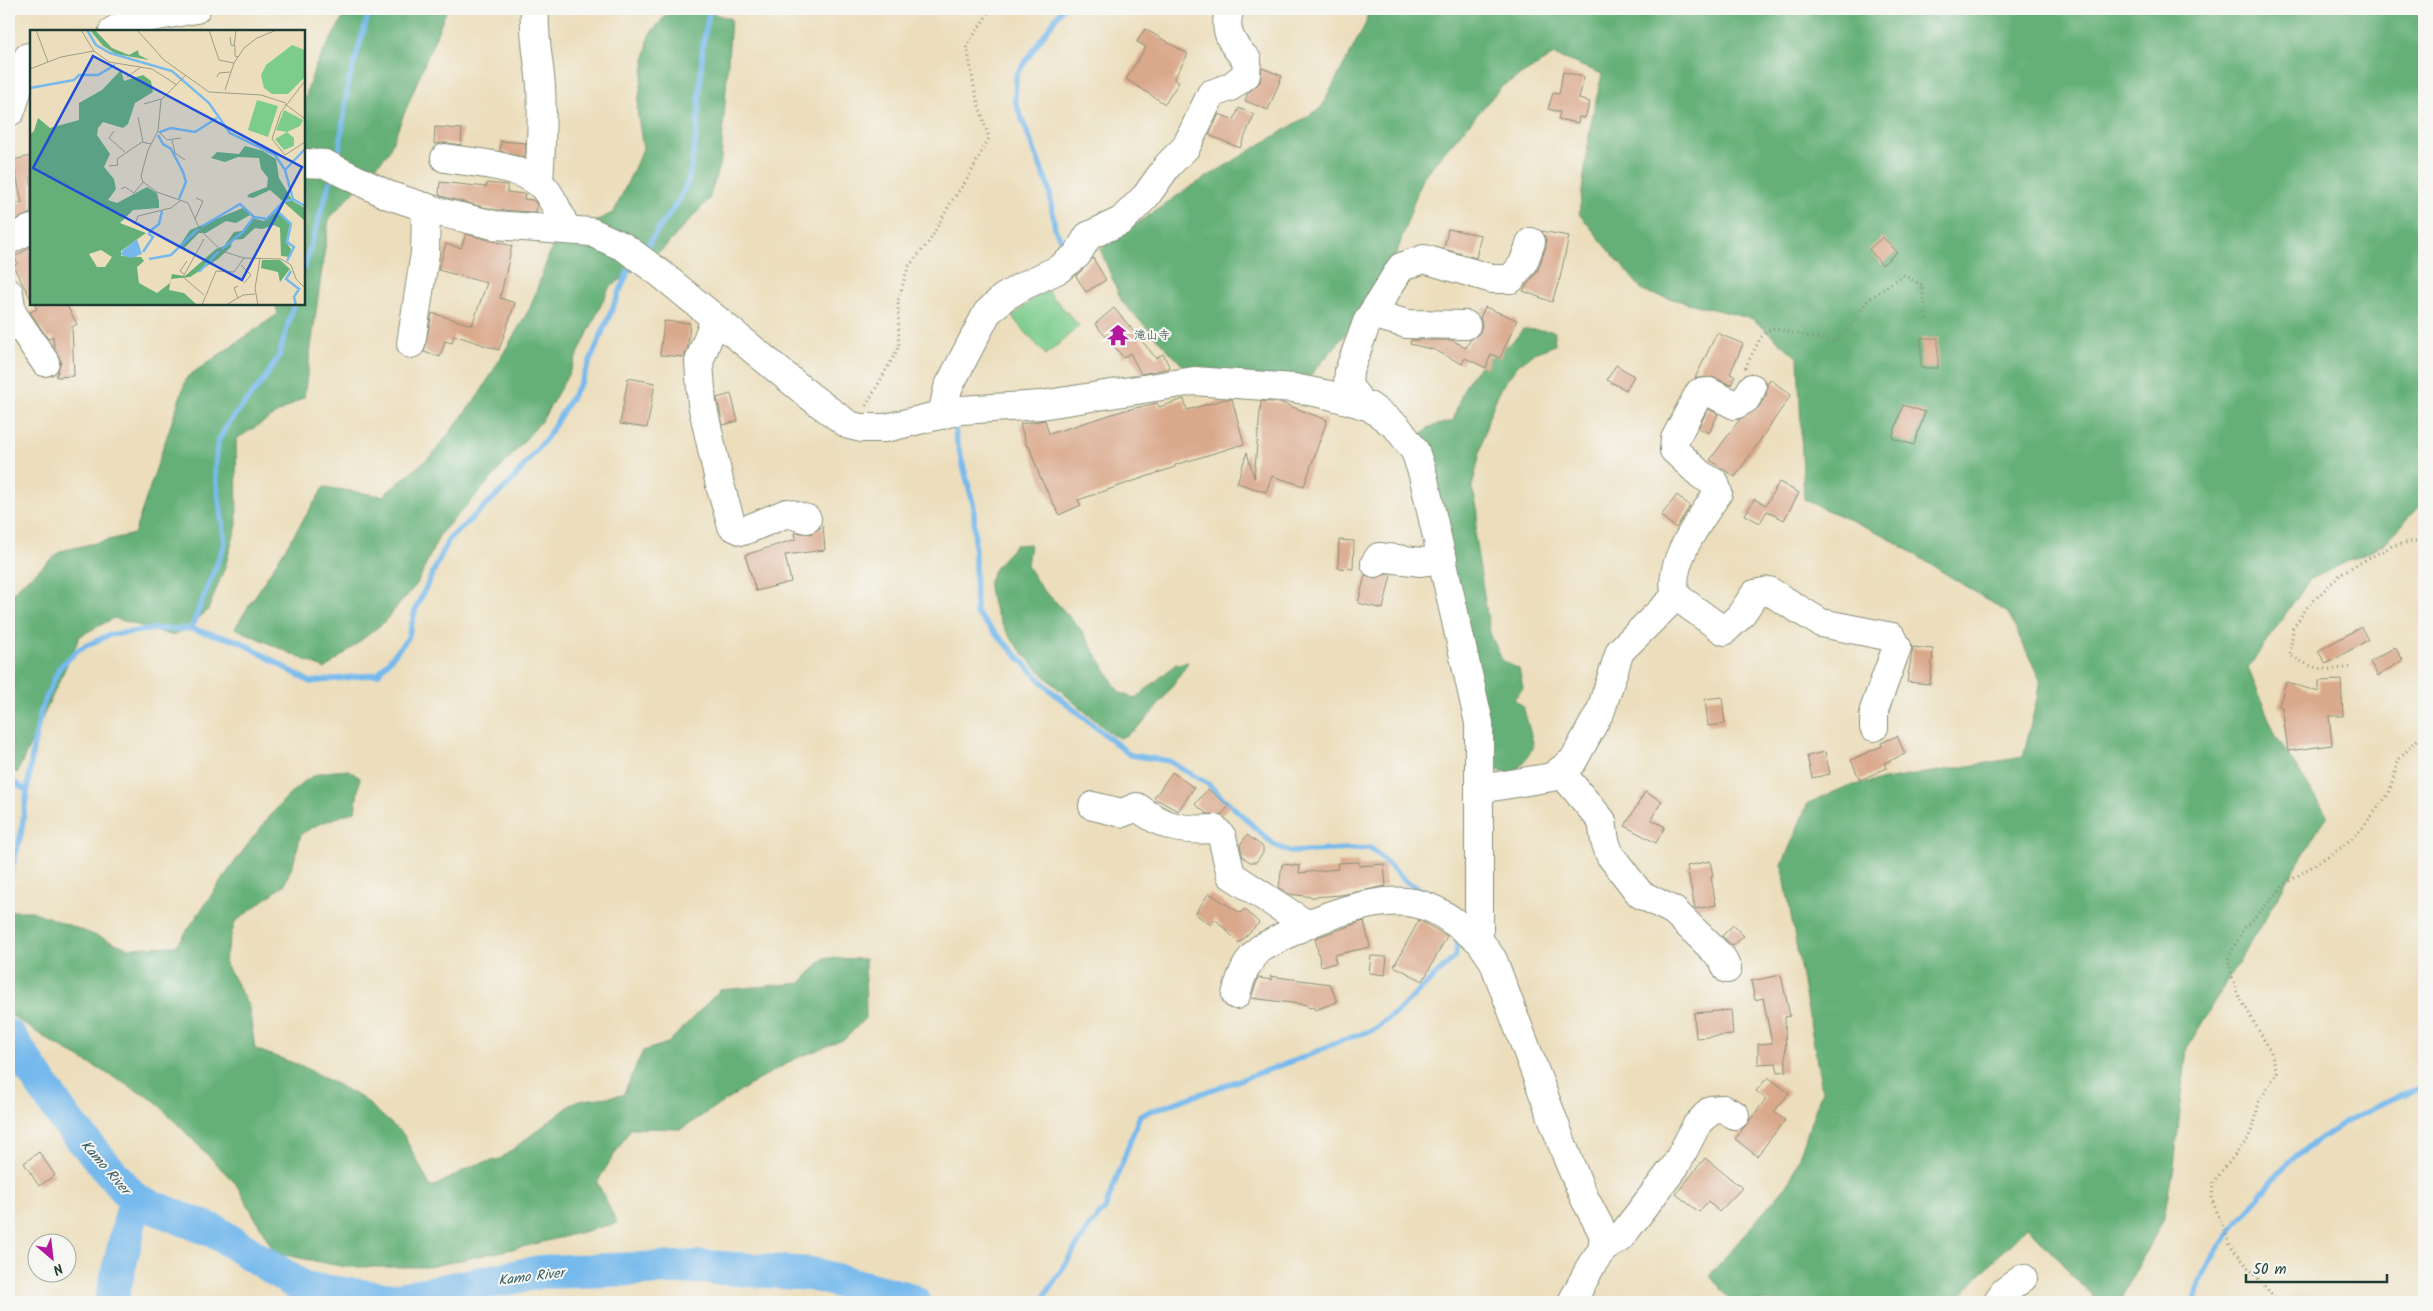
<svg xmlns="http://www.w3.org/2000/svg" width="2433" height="1311" font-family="Kalam,'Klee One',sans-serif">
  <rect width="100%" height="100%" fill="#f6f6f2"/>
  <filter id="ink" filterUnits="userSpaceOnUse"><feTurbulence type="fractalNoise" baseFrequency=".02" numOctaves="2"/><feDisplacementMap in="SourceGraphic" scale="10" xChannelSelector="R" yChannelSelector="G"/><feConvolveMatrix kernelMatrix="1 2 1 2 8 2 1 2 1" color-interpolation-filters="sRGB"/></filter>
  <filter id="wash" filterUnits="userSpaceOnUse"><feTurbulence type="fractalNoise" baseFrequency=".0096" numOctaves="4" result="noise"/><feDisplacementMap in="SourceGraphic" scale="20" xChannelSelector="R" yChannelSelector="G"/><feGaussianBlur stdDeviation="1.12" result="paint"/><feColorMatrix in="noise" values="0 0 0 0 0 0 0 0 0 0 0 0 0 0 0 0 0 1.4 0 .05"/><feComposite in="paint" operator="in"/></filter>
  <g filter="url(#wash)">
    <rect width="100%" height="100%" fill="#ecdebc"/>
    <!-- green -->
    <path fill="#7ccc8c" stroke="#4e8460" d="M1045 288 1079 326 1046 355 1012 317Z"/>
    <!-- forest -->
    <g fill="#65b078" stroke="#427656">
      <path d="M348 9H447L388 153 329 219 304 397 236 439 237 525 225 567 208 610 174 636 114 618 80 636 17 773 9 768V599L19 586 61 551 134 534 187 377 278 314 275 304H304V101L315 67Z"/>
      <path d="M671 9H699L731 19 721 159 709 199 664 248 609 288 569 373 543 419 492 478 440 534 417 584 383 623 325 669 235 628 324 487 383 496 433 454 480 393 530 308 553 244 614 212 643 149 637 109 649 35Z"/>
      <path d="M1368 9H2424V502L2384 544 2309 580 2248 668 2276 736 2327 815 2187 1048 2174 1167 2165 1217 2119 1302H2098L2027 1226 1954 1302H1732L1710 1275 1791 1180 1822 1090 1782 865 1808 803 1848 786 2023 757 2041 682 2008 613 1884 535 1804 500 1798 358 1753 319 1644 292 1579 214 1591 123 1602 74 1554 55 1501 87 1422 178 1385 288 1310 376H1248L1187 370 1122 302 1100 249 1187 189 1321 108 1366 23Z"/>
      <path d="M1523 329 1554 331 1555 345 1535 353 1519 364 1500 389 1488 419 1472 487 1478 512 1475 538 1490 633 1502 660 1519 669 1523 688 1514 699 1523 706 1534 746 1524 762 1513 774 1496 769 1419 439 1429 427 1453 421C1458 404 1464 383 1476 370 1491 354 1509 350 1523 329Z"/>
      <path d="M1030 544 1027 566 1042 589 1056 602 1082 631 1119 692 1135 699 1176 664 1188 662C1172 686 1148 727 1120 738L1111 734C1072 699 1003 650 991 597 990 593 988 586 989 582 992 568 1006 556 1015 545Z"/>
      <path d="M348 770 360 778 355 811 319 824 301 834 294 861 284 885 235 922 224 961 249 1007 255 1049 302 1066 362 1098 403 1134 431 1188 474 1165 500 1159 576 1101 623 1095 643 1051 668 1043 720 990 801 983 824 958 865 959 866 1017 845 1039 795 1059 761 1078 681 1129 631 1128 597 1182 617 1223 531 1245 428 1267H345L275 1253 236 1184 155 1101 50 1041 9 1014V911H32L128 948 176 946C203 910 280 786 318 774 327 771 339 771 348 770Z"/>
    </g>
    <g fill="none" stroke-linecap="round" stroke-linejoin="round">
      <!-- stream -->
      <g stroke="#76b9ec" stroke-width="5.5">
        <path d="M1062 9 1016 75 1015 101 1049 188 1055 229 1064 246"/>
        <path d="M339 153 348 84 370 9"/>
        <path d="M644 250 678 202 689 179 697 132 703 43 710 9"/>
        <path d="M304 268 331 179"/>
        <path d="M954 419 956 438 974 507 976 613 1050 690 1130 755 1169 761 1208 784 1273 844 1290 852 1371 848 1407 882 1430 895"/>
        <path d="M191 629 225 543 215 469 218 441 230 421 263 381 279 356 294 304"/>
        <path d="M9 779 27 791"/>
        <path d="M9 880 21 834 33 748 42 707 59 668 79 649 109 635 154 629H191L239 641 310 682 378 674 408 638 416 608 449 539 510 483 548 436 582 380 630 267"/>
        <path d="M1041 1302 1089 1227 1105 1209 1140 1115 1302 1058 1337 1042 1373 1030 1398 1011 1455 957 1459 935"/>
        <path d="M2195 1302C2203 1258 2239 1222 2267 1188 2276 1178 2284 1165 2295 1157 2333 1128 2378 1100 2424 1087"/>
      </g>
      <!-- river -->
      <g stroke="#76b9ec" stroke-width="34">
        <path d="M9 1036 65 1119 135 1200 216 1232 305 1289 394 1300 540 1272 706 1267 811 1274 905 1298 914 1302"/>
        <path d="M111 1302 135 1200"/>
      </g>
    </g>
    <g id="blocks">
      <!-- building -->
      <g fill="#daa98c">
        <path d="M1145 29 1188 54 1174 79 1179 82 1165 104 1126 79 1146 47 1137 42Z"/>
        <path d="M1262 68 1282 76 1268 110 1245 101 1248 93 1260 82Z"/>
        <path d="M1563 72 1584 77 1579 99 1590 102 1585 118 1579 117 1578 123 1558 119 1560 112 1548 109 1553 93 1559 94Z"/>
        <path d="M1239 108 1254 115 1240 148 1209 135 1219 114 1234 120Z"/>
        <path d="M435 127 462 129 461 145 447 143 434 144Z"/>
        <path d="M501 141 526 143 525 158 500 151Z"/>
        <path d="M31 156V213L9 223V203H22L13 160Z"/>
        <path d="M440 182 486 187 487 183 507 185V192L525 194 524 199 533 200 537 204 536 212 496 210 447 198 439 195Z"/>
        <path d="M1448 229 1481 235 1476 258 1444 249Z"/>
        <path d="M1541 231 1569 236 1560 278 1552 302 1523 291 1538 270 1546 247V239Z"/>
        <path d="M466 234 512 246 500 298 515 303 499 350 454 335 452 343 445 341 440 357 424 352 432 313 472 325 487 283 438 270 446 244 461 248Z"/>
        <path d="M1883 237 1897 252 1882 265 1869 249Z"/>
        <path d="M31 247V299L13 266 18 263 14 257Z"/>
        <path d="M1093 258 1106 280 1086 292 1076 276Z"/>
        <path d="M34 304H66L77 324 72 327 74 376 56 377 61 361 54 347 53 336 48 339 30 312 37 309Z"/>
        <path d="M1485 307 1517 320 1500 358 1491 354 1486 368 1465 358 1462 364 1435 350 1410 344 1411 340H1452L1466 348 1470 340 1480 333 1482 325 1480 318Z"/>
        <path d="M1114 308 1156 358 1163 354 1170 368 1141 374 1130 353 1124 358 1095 324Z"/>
        <path d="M664 321 690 323 688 347 684 357 660 355Z"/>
        <path d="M1717 333 1743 344 1730 374 1735 376 1731 385 1715 378H1695Z"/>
        <rect x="1921" y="338" width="17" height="30"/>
        <path d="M1616 365 1634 376 1626 390 1607 380Z"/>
        <path d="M628 378 655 383 647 428 620 424Z"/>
        <path d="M1770 379 1791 395 1735 477 1710 460 1740 419 1759 407 1766 395 1767 384Z"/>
        <path d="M731 394 738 421 723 425 717 398Z"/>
        <path d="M1184 399 1187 410 1226 399H1232L1244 444 1175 465V467L1078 500 1081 505 1059 515 1040 477 1029 446 1027 447 1020 424 1045 420 1049 434 1122 411 1157 403 1159 407Z"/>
        <path d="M1261 401 1282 403 1327 420 1304 486 1272 476 1266 492 1237 483 1247 452 1254 478Z"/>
        <path d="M1903 405 1925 412 1914 445 1892 438Z"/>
        <path d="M1708 409 1718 414 1709 433 1698 428Z"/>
        <path d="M1779 482 1799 493 1784 520 1767 511 1760 523 1745 515 1754 499 1766 505Z"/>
        <path d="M1677 495 1690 506 1676 528 1661 516Z"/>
        <path d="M823 526 825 550 785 555 791 582 756 591 745 555 796 539 795 532 810 534Z"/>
        <path d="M1339 540 1354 541 1353 569 1338 568Z"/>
        <path d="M1386 574 1391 575 1383 609 1358 603 1365 575 1374 579Z"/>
        <path d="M2361 627 2368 640 2326 664 2318 651Z"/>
        <path d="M1913 647 1933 649 1930 684 1907 682Z"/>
        <path d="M2395 647 2403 660 2378 676 2370 662Z"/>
        <path d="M2341 680 2343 716H2329L2332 745 2288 751 2282 707 2279 706 2286 682 2319 692V681Z"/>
        <path d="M1722 697 1725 724 1708 726 1705 699Z"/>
        <path d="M1897 736 1905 754 1884 763 1887 768 1860 780 1851 760 1882 746 1881 743Z"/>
        <path d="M1825 752 1830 774 1812 778 1807 756Z"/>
        <path d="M1172 772 1194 788 1178 811 1154 798Z"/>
        <path d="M1208 789 1229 806 1221 815 1207 814 1195 804Z"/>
        <path d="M1645 792 1662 801 1651 819 1665 827 1656 843 1625 826Z"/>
        <path d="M1247 835 1263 847V853L1256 862H1250L1243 857 1240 845Z"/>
        <path d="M1710 861 1713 876 1711 877 1716 905 1695 909 1687 866Z"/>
        <path d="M1359 862V866L1384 864 1386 886 1341 895 1313 897 1289 894 1279 888 1282 864 1300 866 1299 873 1338 869 1337 863Z"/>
        <path d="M1209 893 1240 913 1245 909 1259 923 1239 943 1215 919 1211 925 1195 914Z"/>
        <path d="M1419 920 1447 936 1423 981 1394 966Z"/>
        <path d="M1364 921 1370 947 1334 955 1336 963 1321 966 1315 938Z"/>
        <path d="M1733 925 1744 936 1733 946 1722 936Z"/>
        <path d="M1371 956 1387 957 1385 975 1369 973Z"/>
        <path d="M1781 975 1790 1016 1785 1017 1786 1071 1778 1072 1776 1063 1758 1064V1044L1772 1043 1763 998 1755 1000 1751 981Z"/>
        <path d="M1270 976 1330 984 1337 1002 1315 1010 1313 1007 1309 1008 1307 1005 1251 998 1258 978 1273 980Z"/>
        <path d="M1731 1010 1733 1035 1696 1038 1694 1013Z"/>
        <path d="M1768 1077 1789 1093 1774 1112 1785 1120 1757 1156 1735 1139 1766 1099 1756 1091Z"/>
        <path d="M39 1152 55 1175 39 1186 24 1163Z"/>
        <path d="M1705 1158 1742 1188 1719 1212 1708 1201 1699 1212 1676 1194Z"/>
      </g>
    </g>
  </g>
  <g filter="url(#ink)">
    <use href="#blocks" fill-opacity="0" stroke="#868e78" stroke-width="1"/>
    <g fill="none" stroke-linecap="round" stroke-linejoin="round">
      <!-- minor casing -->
      <g stroke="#868e78" stroke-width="30">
        <g id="minor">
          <path d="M535 9C533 35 539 60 541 86 543 119 541 151 539 183"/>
          <path d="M113 31 131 21 196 9"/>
          <path d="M11 111 28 57"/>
          <path d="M445 158C474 163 514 164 539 183 552 193 559 215 567 230"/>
          <path d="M304 163 325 164 388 195 443 213 494 225 591 232 624 247 661 274 811 397 849 425 861 428H886L961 410 1041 405 1194 381 1294 388 1329 395 1369 406 1397 427 1415 451 1423 475 1479 723V940L1493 960 1569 1162 1585 1199 1603 1233V1249L1592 1264 1572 1302"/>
          <path d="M9 240 31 229"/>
          <path d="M9 293 12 313 45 362"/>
          <path d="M1372 314 1407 324 1466 325"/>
          <path d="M715 319 699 362 702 404 720 485 732 526 743 531 787 513 807 519"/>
          <path d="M411 344 425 253 426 207"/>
          <path d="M1363 405 1348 386 1349 371 1367 322 1401 267 1424 259 1493 279H1511L1523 264 1531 242"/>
          <path d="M942 415 948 388 987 313 1003 298 1021 287 1059 269 1077 255 1088 236 1121 221 1146 196 1168 165 1186 147 1211 94 1230 87 1246 75 1247 60C1232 45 1222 30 1230 9"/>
          <path d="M1375 563 1379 557 1421 562 1443 559"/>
          <path d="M1676 596 1724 631 1740 616 1755 594 1769 591 1821 623 1892 637 1897 647 1874 710V727"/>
          <path d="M1560 771 1602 821 1605 841 1610 855 1640 894 1674 911 1722 958 1727 969"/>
          <path d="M1480 789 1552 777 1573 761 1601 710 1620 651 1676 596C1666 563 1700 520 1718 493L1715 483 1701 475 1674 450 1675 439 1699 393 1709 392 1735 405 1746 399 1752 388"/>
          <path d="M1093 806 1122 813 1137 807C1165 828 1181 831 1215 829L1222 837 1231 875 1306 924"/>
          <path d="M1236 995C1240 978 1246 961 1260 949 1266 945 1274 942 1280 938 1315 919 1374 895 1414 903 1440 908 1459 926 1479 940"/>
          <path d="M1603 1249 1620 1238 1676 1165 1696 1126 1711 1110 1723 1109 1735 1115"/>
          <path d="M1997 1302 2004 1292 2023 1278"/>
        </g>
      </g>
      <!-- path -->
      <g stroke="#868e78" stroke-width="3" stroke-dasharray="1 4" stroke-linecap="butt">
        <path d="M1745 368 1761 337 1772 328 1833 342 1846 332 1868 300 1903 275 1922 285 1927 322"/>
        <path d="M866 406 899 347 898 301 908 267 929 242 951 202 968 178 989 138 975 92 967 46 991 9"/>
        <path d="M2350 667C2324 672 2312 669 2290 655L2293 628 2308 606 2343 572 2392 546 2424 539"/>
        <path d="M2278 1302 2231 1247 2212 1200 2213 1182 2247 1140 2254 1125 2259 1102 2277 1072 2271 1052 2235 989 2228 959 2243 930 2285 884 2342 847 2361 830 2389 793 2399 759 2424 733"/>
      </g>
      <!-- minor -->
      <use href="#minor" stroke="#fff" stroke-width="28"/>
    </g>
  </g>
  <!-- icons -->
  <defs>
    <g id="temple-bare" transform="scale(1.725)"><path d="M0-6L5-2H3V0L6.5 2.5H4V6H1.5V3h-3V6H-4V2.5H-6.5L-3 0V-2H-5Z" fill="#b5179e" stroke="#f6f6f2" stroke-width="2.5" paint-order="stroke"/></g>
  </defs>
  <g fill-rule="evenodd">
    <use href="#temple-bare" x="1118" y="335"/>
  </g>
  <g text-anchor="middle" stroke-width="4" stroke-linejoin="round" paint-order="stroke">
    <!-- poi labels -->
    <g font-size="12" fill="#1f3d34" stroke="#f6f6f2" text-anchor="start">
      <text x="1134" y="339">滝山寺</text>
    </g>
    <!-- water labels -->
    <g font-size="14" font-style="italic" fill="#355c62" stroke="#f6f6f2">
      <text transform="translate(106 1167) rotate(49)" y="5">Kamo River</text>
      <text transform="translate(531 1276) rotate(-7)" y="5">Kamo River</text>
    </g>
  </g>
  <!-- overview -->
  <g transform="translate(30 30)">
    <rect width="275" height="275" fill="#ecdebc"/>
    <path d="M262 15 275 20V47L258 64H242L234 58 231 45 236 35ZM227 70 248 76 238 107 218 100ZM254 80 273 90 270 96 257 102 264 108V116L254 120 245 109 257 102 246 100Z" fill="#7ccc8c"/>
    <path d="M60 0H65L82 18 99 25 108 20 109 25 119 30 86 24 73 16ZM91 40 94 51 113 45 121 51 123 62 105 73 98 94 93 98 73 92 68 98 67 105 80 124 74 137 84 149 86 159 78 170 87 173 117 157 127 163 129 172V178L103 180 90 193 116 203 91 221V226L111 227 114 231 107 237 109 253 127 263 140 253 142 244 155 246 186 219 194 216 204 202 212 201 222 188 234 191 246 182 260 193 256 212 261 219 260 227 251 226 250 198 244 195 232 199 225 198 213 209 202 210 201 217 188 229 160 247 141 249 139 260 154 263 167 275H0V104L4 101 8 88 20 98 49 90V73L72 60ZM71 220 82 227 75 237H67L59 224ZM215 116 233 121 246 129 249 148 263 171 275 178V191L240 160 223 168 217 167 219 164 237 157 238 148 231 139 229 128 208 127 195 132 181 128 187 122 209 124ZM215 177 220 185 206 193 196 191 176 203H169L154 218 150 215 160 200ZM232 230H250L260 239 250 252 248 242 231 238Z" fill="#65b078" fill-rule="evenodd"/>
    <path d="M107 209 112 224 101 228 91 225 92 221Z" fill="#76b9ec"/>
    <path fill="none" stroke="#76b9ec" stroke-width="2.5" d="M57 0 66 15 80 23 142 41 179 73 200 103 245 125 255 140 263 169 275 176M0 58 44 50 49 45H68L85 35M130 102 141 98 165 102 187 88M128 105 133 114 141 119 153 142 156 152 149 169M255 140 275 119M246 180 261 194 257 212 264 217 257 231M171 197 210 174 224 187 237 189 253 172 263 169M192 219 213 202 224 187M113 222 123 207 119 204 120 201 129 194 132 181M119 229 141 225 168 199M261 241 256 249 269 259 264 267 266 275M169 242 189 221"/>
    <path fill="none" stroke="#9a9e86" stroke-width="1" d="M6 0 18 32M51 0 64 21 79 32 122 39 147 55M107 0 134 30 179 62 231 65 256 73M179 0 189 30 204 33M200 7 201 15 205 16V26L208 27M204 16 206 1M0 39 31 27 64 21M156 45 131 70 128 101 118 120 111 146 113 152 127 162 158 173 170 200 192 221 214 228 251 229 261 235 266 249 275 258M97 47 111 37M187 47 189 43 200 42M275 51 251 82 242 109 255 125 275 112M195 60 204 33 214 18 227 8 247 0M114 74 131 69M255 74 275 89M108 87 113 112M84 101 79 108 95 122M128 101 137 110 151 108M142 110 145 123 155 130M79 136 88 135 87 129 112 112 121 114M91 159 95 157 104 163 113 152M165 189 173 171 166 168M105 194 108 186 141 178 150 171M211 235 221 245 214 253M154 244 150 241 157 231M208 256 204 258 208 268M174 265 153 247 174 209M172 275 186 241 204 242 214 228M196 275 213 265 225 264M228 275 225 258 230 229"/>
    <path fill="#1d4ed8" fill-opacity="0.15" stroke="#1d4ed8" stroke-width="2.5" d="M63 26 272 137 212 250 3 138Z"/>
    <rect width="275" height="275" fill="none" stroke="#1f3d34" stroke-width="2.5"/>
  </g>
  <!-- margin -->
  <rect width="2433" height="1311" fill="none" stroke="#f6f6f2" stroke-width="30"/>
  <!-- north arrow -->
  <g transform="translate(52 1258) rotate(152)"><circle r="24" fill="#f6f6f2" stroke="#a0aca6"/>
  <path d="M0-4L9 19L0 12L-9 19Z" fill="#b5179e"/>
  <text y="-8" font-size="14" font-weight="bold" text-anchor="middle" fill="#1f3d34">N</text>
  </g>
  <!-- scale -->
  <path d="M2246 1274v8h141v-8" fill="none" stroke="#1f3d34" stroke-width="2.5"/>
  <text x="2253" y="1274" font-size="15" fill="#1f3d34" stroke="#f6f6f2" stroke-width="4" paint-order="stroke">50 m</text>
</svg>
